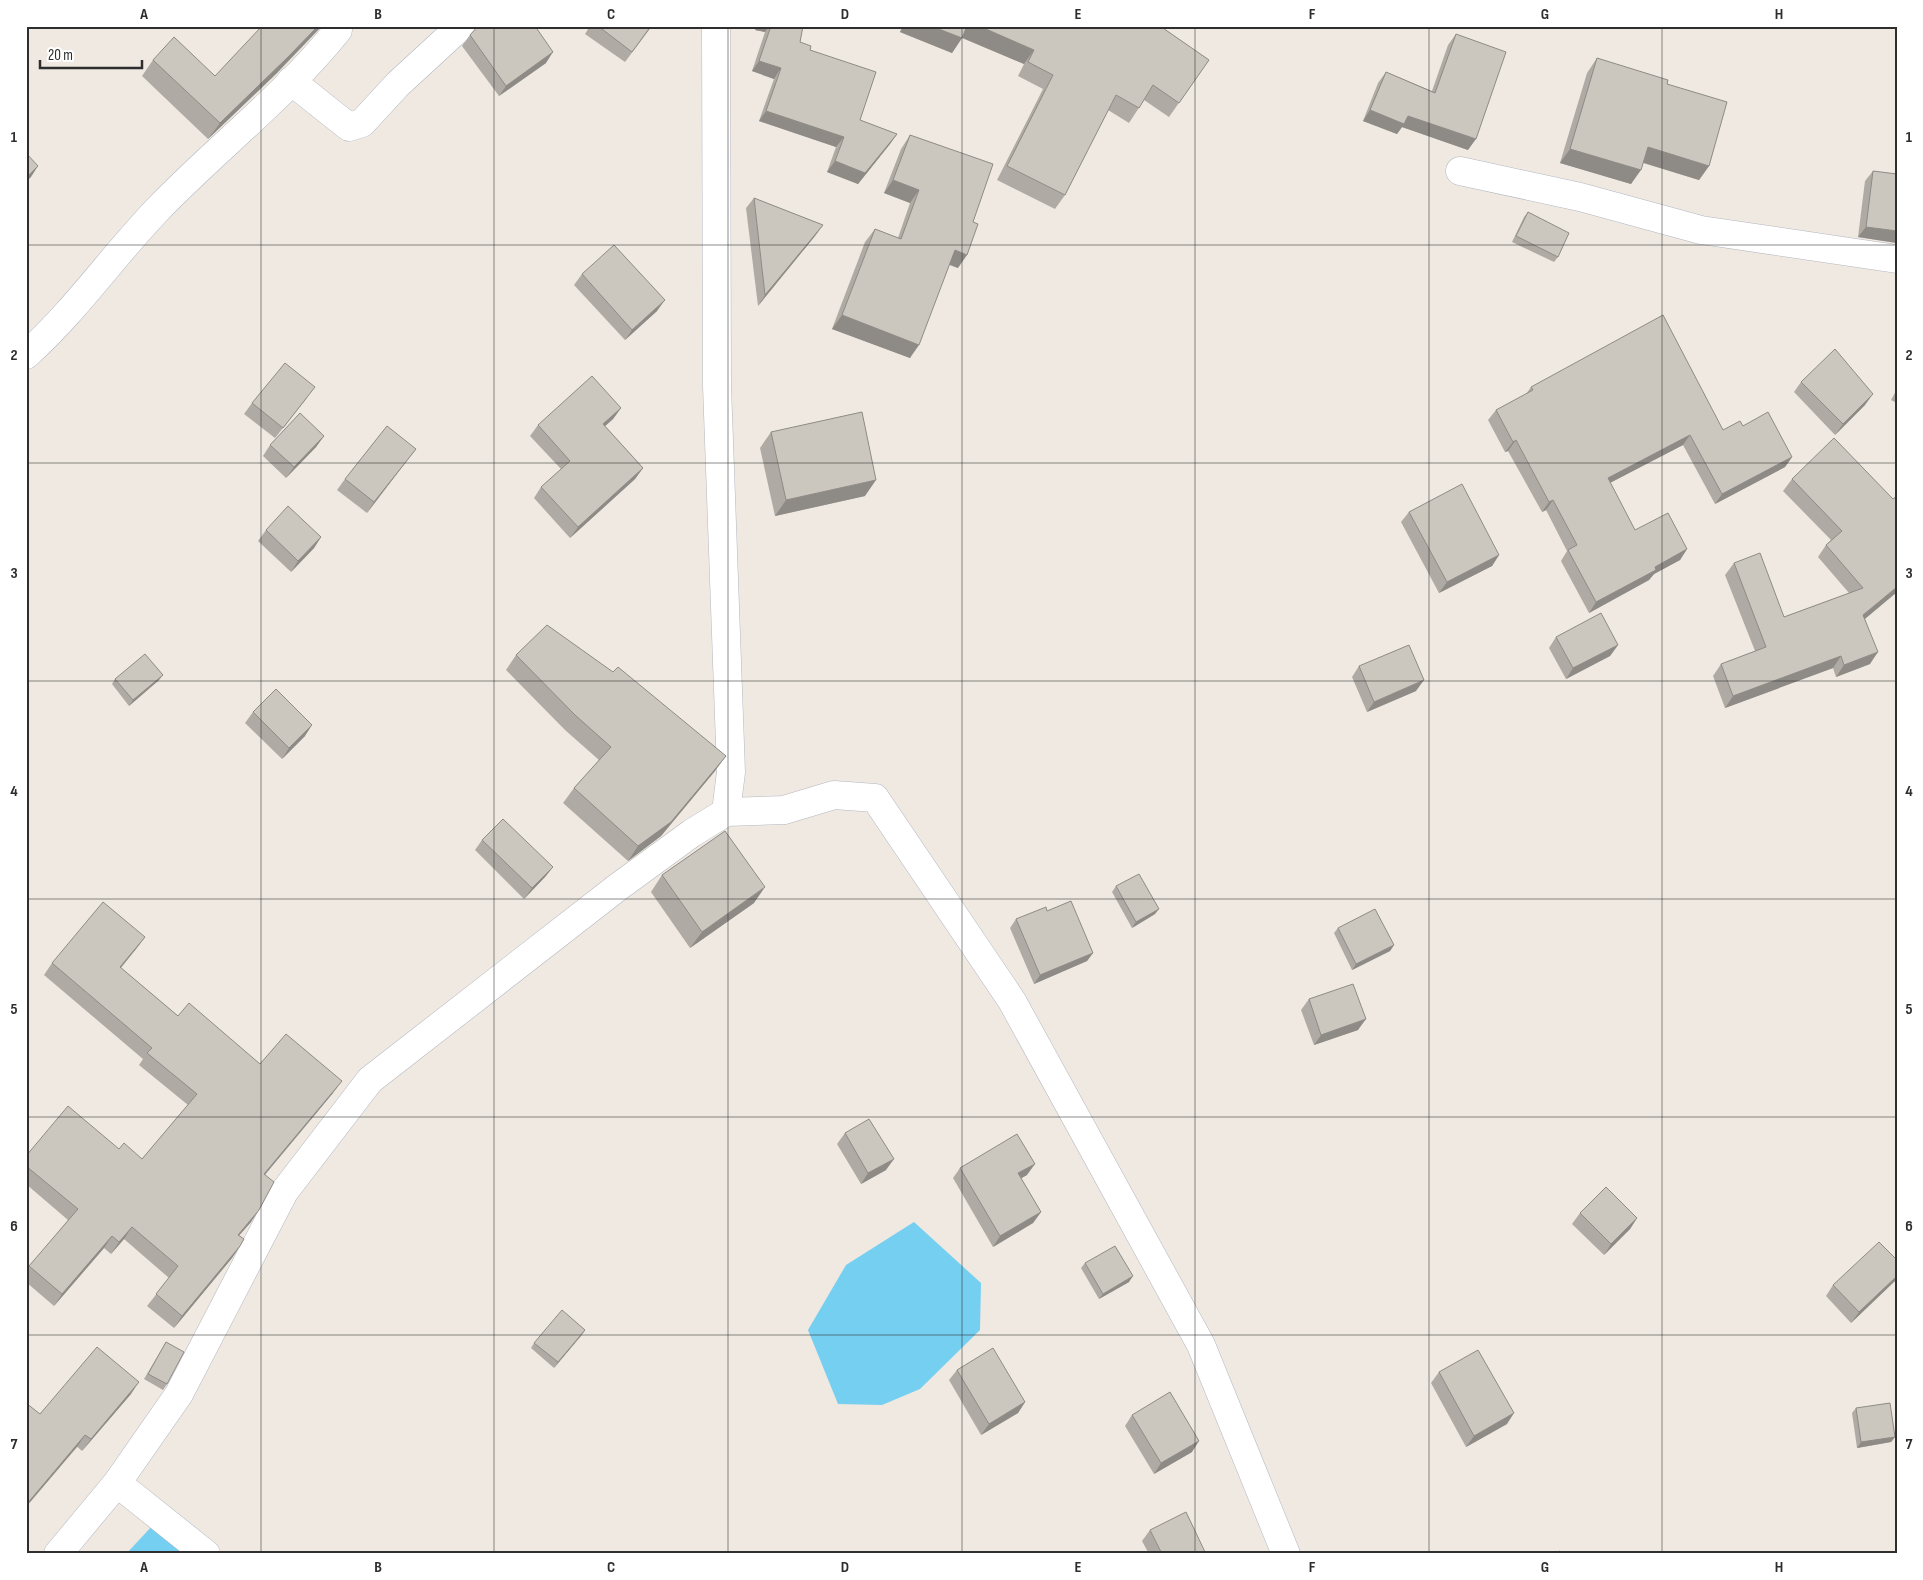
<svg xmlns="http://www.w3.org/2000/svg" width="1923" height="1580" font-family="'Sofia Sans Condensed',sans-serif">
  <rect width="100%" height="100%" fill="#efe9e1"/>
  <!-- water -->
  <g fill="#75cff0">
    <path d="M914 1222 981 1283 980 1330 920 1389 882 1405 838 1404 808 1330 846 1265Z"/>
    <path d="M154 1524 193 1554H126Z"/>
  </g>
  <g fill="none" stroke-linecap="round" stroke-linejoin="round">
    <!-- minor casing -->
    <g stroke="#b4b7c1" stroke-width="29">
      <g id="minor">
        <path d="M291 81 349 127 362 123 398 84 461 26"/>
        <path d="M1460 171 1580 197 1701 230 1897 259"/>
        <path d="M26 355C76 310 112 257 158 209 217 148 285 96 338 30"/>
        <path d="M726 812 784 810 834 795 875 798 1012 1001 1201 1345 1286 1554"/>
        <path d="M117 1483 206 1554"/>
        <path d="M58 1554 117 1483 179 1394 284 1192 370 1080 618 887 692 833 726 812 731 772 717 386 716 26"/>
      </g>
    </g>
    <!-- minor -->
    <use href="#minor" stroke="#fff" stroke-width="28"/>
  </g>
  <!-- wall -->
  <g fill="#afaba4">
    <path d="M476 26H535L546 63 499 96 462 46 470 35 476 29Z"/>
    <path d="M590 26H652L625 62 585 34Z"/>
    <path d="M756 26H803L800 42 810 50 860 120 897 134 890 144 858 184 827 172 836 147 759 121 774 79 752 71 765 32 755 30Z"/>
    <path d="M902 26H1160L1209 60 1169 117 1144 100 1129 123 1108 110 1065 195 1055 209 997 180 1043 89 1018 76 1024 64 962 38 952 53 900 32Z"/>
    <path d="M1456 34 1468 150 1402 127 1397 134 1363 121 1378 83 1386 72 1432 91 1448 45Z"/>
    <path d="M1597 58 1667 84 1709 166 1699 180 1643 163 1631 184 1560 163 1587 73Z"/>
    <path d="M153 60 215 76 278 72 208 139 142 76Z"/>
    <path d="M910 135 958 268 949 265 910 358 832 329 865 242 875 229 898 238 910 203 884 193 901 149Z"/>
    <path d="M1873 171 1896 243 1858 237 1865 181Z"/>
    <path d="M754 198 823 225 815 236 758 306 746 208Z"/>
    <path d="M1528 212 1558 257 1554 262 1512 242 1524 217Z"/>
    <path d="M582 274 657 311 625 340 574 285Z"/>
    <path d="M1801 382 1865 405 1835 435 1794 392Z"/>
    <path d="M1531 387 1723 430 1743 426 1792 457 1785 467 1715 504 1683 445 1610 483 1635 530 1687 549 1680 560 1654 574 1649 580 1589 613 1561 561 1567 551 1546 510 1542 512 1508 451 1505 452 1488 420 1496 410 1526 394Z"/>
    <path d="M1897 389V403L1891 400Z"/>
    <path d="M307 398 275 438 244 414 252 403Z"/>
    <path d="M621 408 613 419 605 426 643 468 635 479 570 538 534 498 541 487 561 469 530 436 538 425Z"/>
    <path d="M771 432 865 496 775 516 760 448Z"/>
    <path d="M324 436 316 447 286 478 263 456 270 445Z"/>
    <path d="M416 449 367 513 337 490 345 479Z"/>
    <path d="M1792 479 1893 499 1897 496V592L1865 619 1870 664 1836 677 1833 668 1725 708 1713 676 1721 664 1755 651 1725 575 1734 563 1784 617 1849 593 1818 557 1826 545 1831 540 1783 491Z"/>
    <path d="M1409 512 1499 555 1492 566 1439 593 1401 522Z"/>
    <path d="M266 530 321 537 314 548 291 572 258 541Z"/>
    <path d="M1556 637 1618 645 1610 656 1566 679 1549 648Z"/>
    <path d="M516 655 715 771 661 836 628 861 563 803 574 788 599 760 565 730 506 670Z"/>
    <path d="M1359 666 1416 691 1367 712 1352 677Z"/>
    <path d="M115 679 159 680 129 706 112 684Z"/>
    <path d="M253 712 305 736 282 759 245 723Z"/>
    <path d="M482 840 553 867 545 877 524 899 475 850Z"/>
    <path d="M662 875 754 903 690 948 651 892Z"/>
    <path d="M1116 886 1155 914 1132 928 1112 892Z"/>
    <path d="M1047 911 1093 953 1087 961 1034 984 1010 928 1016 919Z"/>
    <path d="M1338 928 1394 945 1390 951 1352 970 1334 933Z"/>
    <path d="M145 937 136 949 121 968 178 1016 260 1064 333 1093 265 1175 251 1222 239 1235 240 1246 232 1258 174 1328 147 1306 169 1278 124 1239 111 1254 104 1248 54 1306 26 1282V1271L68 1220 26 1184V1156L119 1149 142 1159 188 1105 139 1065 143 1059 44 975 52 963Z"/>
    <path d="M1309 999 1358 1030 1314 1045 1301 1010Z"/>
    <path d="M845 1133 886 1170 861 1184 837 1144Z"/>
    <path d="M960 1168 1027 1175 1021 1178 1041 1212 1033 1223 993 1247 953 1178Z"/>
    <path d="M1580 1213 1637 1218 1630 1229 1604 1255 1572 1224Z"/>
    <path d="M1897 1260V1279L1851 1323 1826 1296 1833 1285Z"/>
    <path d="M1085 1263 1129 1282 1099 1299 1081 1268Z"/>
    <path d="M585 1330 554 1368 531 1348 534 1343Z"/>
    <path d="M166 1342 167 1384 163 1390 144 1379Z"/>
    <path d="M957 1370 1025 1402 1018 1413 981 1435 949 1380Z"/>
    <path d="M1439 1372 1507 1424 1466 1447 1431 1383Z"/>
    <path d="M131 1394 82 1451 40 1414Z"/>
    <path d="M1856 1408 1895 1437 1891 1442 1857 1448 1852 1413Z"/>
    <path d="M1132 1415 1192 1452 1154 1474 1125 1426Z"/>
    <path d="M1150 1530 1206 1554H1149L1142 1541Z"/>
  </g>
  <!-- shaded-wall -->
  <g fill="#8e8b86">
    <path d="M318 26H322L278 72 208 139 220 123Z"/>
    <path d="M758 26H769L765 32 755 30Z"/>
    <path d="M904 26H931L962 38 952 53 900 32Z"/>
    <path d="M965 26H979L1034 50 1024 64 958 36Z"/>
    <path d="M553 52 546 63 499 96 506 86Z"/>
    <path d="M759 61 781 68 774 79 752 71Z"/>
    <path d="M1370 110 1408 116 1476 139 1468 150 1402 127 1397 134 1363 121Z"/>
    <path d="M766 111 844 137 836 147 759 121Z"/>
    <path d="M897 134 890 144 858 184 827 172 835 161Z"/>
    <path d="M1648 147 1709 166 1699 180 1638 161Z"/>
    <path d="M1570 149 1641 170 1631 184 1560 163Z"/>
    <path d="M38 166 31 177 26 182V178Z"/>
    <path d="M893 180 919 190 910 203 884 193Z"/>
    <path d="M823 225 815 236 758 306 765 295Z"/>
    <path d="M1866 227 1897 231V243L1858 237Z"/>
    <path d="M955 250 967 255 958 268 946 263Z"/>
    <path d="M665 300 657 311 625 340 632 330Z"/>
    <path d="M842 315 919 345 910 358 832 329Z"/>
    <path d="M1873 394 1865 405 1835 435 1843 424Z"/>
    <path d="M621 408 613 419 595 435 603 424Z"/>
    <path d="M1690 435 1683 445 1600 488 1608 478Z"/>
    <path d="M324 436 316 447 286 478 294 467Z"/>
    <path d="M1516 440 1508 451 1505 452 1513 442Z"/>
    <path d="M416 449 408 459 367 513 374 502Z"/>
    <path d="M1792 457 1785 467 1715 504 1722 494Z"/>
    <path d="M643 468 635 479 570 538 578 527Z"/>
    <path d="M876 480 865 496 775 516 786 500Z"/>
    <path d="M1553 500 1546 510 1542 512 1549 502Z"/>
    <path d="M321 537 314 548 291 572 298 561Z"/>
    <path d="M1687 549 1680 560 1654 574 1649 580 1589 613 1596 602 1655 567Z"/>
    <path d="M1499 555 1492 566 1439 593 1447 582Z"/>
    <path d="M1897 587V592L1855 627 1863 615Z"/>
    <path d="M1618 645 1610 656 1566 679 1573 668Z"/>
    <path d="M1878 652 1870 664 1836 677 1844 665Z"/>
    <path d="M1841 656 1833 668 1725 708 1733 696Z"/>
    <path d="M163 675 159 680 129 706 133 700Z"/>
    <path d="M1424 680 1416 691 1367 712 1374 702Z"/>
    <path d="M312 725 305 736 282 759 289 748Z"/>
    <path d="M726 756 715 771 661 836 628 861 638 846Z"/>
    <path d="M553 867 545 877 524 899 532 888Z"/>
    <path d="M765 887 754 903 690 948 702 932Z"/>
    <path d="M1159 909 1155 914 1132 928 1136 922Z"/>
    <path d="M145 937 136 949 112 978 120 967Z"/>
    <path d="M1394 945 1390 951 1352 970 1356 964Z"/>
    <path d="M1093 953 1087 961 1034 984 1040 975Z"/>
    <path d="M1366 1019 1358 1030 1314 1045 1321 1035Z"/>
    <path d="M342 1081 333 1093 256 1185 264 1174Z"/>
    <path d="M894 1159 886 1170 861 1184 868 1173Z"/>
    <path d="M1035 1164 1027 1175 1011 1184 1018 1173Z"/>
    <path d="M259 1210 251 1222 230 1246 238 1235Z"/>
    <path d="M1041 1212 1033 1223 993 1247 1000 1236Z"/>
    <path d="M1637 1218 1630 1229 1604 1255 1611 1244Z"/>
    <path d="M132 1227 124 1239 111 1254 119 1242Z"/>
    <path d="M112 1236 104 1248 54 1306 62 1294Z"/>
    <path d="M240 1246 232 1258 174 1328 182 1316Z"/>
    <path d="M1133 1276 1129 1282 1099 1299 1103 1294Z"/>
    <path d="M1897 1276V1279L1851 1323 1859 1312Z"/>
    <path d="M585 1330 581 1336 554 1368 558 1362Z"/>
    <path d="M139 1382 131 1394 82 1451 91 1439Z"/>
    <path d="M1025 1402 1018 1413 981 1435 989 1424Z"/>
    <path d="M1514 1413 1507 1424 1466 1447 1474 1436Z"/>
    <path d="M85 1435 77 1447 26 1507V1505Z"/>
    <path d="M1895 1437 1891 1442 1857 1448 1861 1442Z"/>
    <path d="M1199 1441 1192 1452 1154 1474 1161 1463Z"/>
  </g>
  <!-- building -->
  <g fill="#cbc7bf" stroke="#8e8b86">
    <path d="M262 26H318L289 56 220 123 153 60 174 37 215 76Z"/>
    <path d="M478 26H535L553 52 506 86 470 35Z"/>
    <path d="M598 26H651L632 52Z"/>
    <path d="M771 26H803L800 42 811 46 810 50 876 72 860 120 897 134 865 173 835 161 844 137 766 111 781 68 759 61Z"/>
    <path d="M931 26H967L962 38Z"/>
    <path d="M979 26H1160L1209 60 1179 103 1153 85 1139 108 1116 95 1065 195 1007 166 1053 75 1028 62 1034 50Z"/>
    <path d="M1456 34 1506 52 1476 139 1408 116 1404 124 1370 110 1386 72 1435 93Z"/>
    <path d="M1597 58 1668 80 1667 84 1727 102 1709 166 1648 147 1641 170 1570 149Z"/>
    <path d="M910 135 993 164 973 222 978 224 967 255 955 250 919 345 842 315 875 229 901 239 919 190 893 180Z"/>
    <path d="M26 153 38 166 26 178Z"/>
    <path d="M1873 171 1897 174V231L1866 227Z"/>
    <path d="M754 198 823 225 765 295Z"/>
    <path d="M1528 212 1569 233 1558 257 1516 236Z"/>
    <path d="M614 245 665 300 632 330 582 274Z"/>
    <path d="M1663 315 1723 430 1740 421 1743 426 1768 412 1792 457 1722 494 1690 435 1608 478 1635 530 1668 513 1687 549 1655 567 1656 570 1596 602 1568 550 1577 545 1553 500 1549 502 1516 440 1513 442 1496 410 1533 390 1531 387Z"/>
    <path d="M1835 349 1873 394 1843 424 1801 382Z"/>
    <path d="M285 363 315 387 283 428 252 403Z"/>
    <path d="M592 376 621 408 603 424 643 468 578 527 541 487 570 461 538 425Z"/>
    <path d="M862 412 876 480 786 500 771 432Z"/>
    <path d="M300 413 324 436 294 467 270 445Z"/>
    <path d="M387 426 416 449 374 502 345 479Z"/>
    <path d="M1834 438 1893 499 1897 496V587L1863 615 1878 652 1844 665 1841 656 1733 696 1721 664 1766 647 1734 563 1760 553 1784 617 1863 588 1826 545 1842 531 1792 479Z"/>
    <path d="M1462 484 1499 555 1447 582 1409 512Z"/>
    <path d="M288 506 321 537 298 561 266 530Z"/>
    <path d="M1601 613 1618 645 1573 668 1556 637Z"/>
    <path d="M547 625 613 672 618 667 726 756 671 822 638 846 574 788 611 747 575 715 516 655Z"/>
    <path d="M1409 645 1424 680 1374 702 1359 666Z"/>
    <path d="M145 654 163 675 133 700 115 679Z"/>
    <path d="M276 689 312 725 289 748 253 712Z"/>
    <path d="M503 819 553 867 532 888 482 840Z"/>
    <path d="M725 831 765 887 702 932 662 875Z"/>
    <path d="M1139 874 1159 909 1136 922 1116 886Z"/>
    <path d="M1071 901 1093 953 1040 975 1016 919 1046 907 1047 911Z"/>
    <path d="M103 902 145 937 120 967 178 1016 189 1003 260 1064 286 1034 342 1081 264 1174 274 1182 259 1210 238 1235 244 1239 240 1246 182 1316 156 1294 178 1266 132 1227 119 1242 112 1236 62 1294 29 1266 78 1209 26 1166V1156L68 1106 119 1149 124 1143 142 1159 197 1094 147 1053 152 1048 52 963Z"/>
    <path d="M1375 909 1394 945 1356 964 1338 928Z"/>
    <path d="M1353 984 1366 1019 1321 1035 1309 999Z"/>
    <path d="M869 1119 894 1159 868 1173 845 1133Z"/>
    <path d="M1017 1134 1035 1164 1018 1173 1041 1212 1000 1236 960 1168Z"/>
    <path d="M1606 1187 1637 1218 1611 1244 1580 1213Z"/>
    <path d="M1879 1242 1897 1260V1276L1859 1312 1833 1285Z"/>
    <path d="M1115 1246 1133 1276 1103 1294 1085 1263Z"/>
    <path d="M562 1310 585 1330 558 1362 534 1343Z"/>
    <path d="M166 1342 184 1352 167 1384 148 1374Z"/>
    <path d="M97 1347 139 1382 91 1439 85 1435 26 1505V1403L40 1414Z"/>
    <path d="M993 1348 1025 1402 989 1424 957 1370Z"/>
    <path d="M1478 1350 1514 1413 1474 1436 1439 1372Z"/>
    <path d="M1170 1392 1199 1441 1161 1463 1132 1415Z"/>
    <path d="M1890 1403 1895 1437 1861 1442 1856 1408Z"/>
    <path d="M1186 1512 1206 1554H1162L1150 1530Z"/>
    <path d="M1560 1551 1561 1554H1553Z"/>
  </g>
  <!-- grid -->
  <path fill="none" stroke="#2e2e2e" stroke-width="1" stroke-opacity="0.55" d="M261 26V1554M494 26V1554M728 26V1554M962 26V1554M1195 26V1554M1429 26V1554M1662 26V1554M26 245H1897M26 463H1897M26 681H1897M26 899H1897M26 1117H1897M26 1335H1897"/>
  <!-- border -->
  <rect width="1923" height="1580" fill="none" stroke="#ffffff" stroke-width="55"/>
  <!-- scale -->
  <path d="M40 60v8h102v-8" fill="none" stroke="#2e2e2e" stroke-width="2.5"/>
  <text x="48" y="60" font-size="15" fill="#2e2e2e" stroke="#ffffff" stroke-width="4" paint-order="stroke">20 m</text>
  <rect x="28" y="28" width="1868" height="1524" fill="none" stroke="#2e2e2e" stroke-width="2"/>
  <g font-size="16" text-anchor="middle" font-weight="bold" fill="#2e2e2e">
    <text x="144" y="19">A</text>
    <text x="378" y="19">B</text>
    <text x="611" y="19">C</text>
    <text x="845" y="19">D</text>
    <text x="1078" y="19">E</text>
    <text x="1312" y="19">F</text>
    <text x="1545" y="19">G</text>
    <text x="1779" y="19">H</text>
    <text x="14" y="142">1</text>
    <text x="1909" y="142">1</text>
    <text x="14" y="360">2</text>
    <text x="1909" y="360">2</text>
    <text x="14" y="578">3</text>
    <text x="1909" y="578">3</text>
    <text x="14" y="796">4</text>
    <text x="1909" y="796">4</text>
    <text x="14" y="1014">5</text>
    <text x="1909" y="1014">5</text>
    <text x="14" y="1231">6</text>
    <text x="1909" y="1231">6</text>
    <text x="14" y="1449">7</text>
    <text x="1909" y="1449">7</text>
    <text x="144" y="1572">A</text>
    <text x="378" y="1572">B</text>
    <text x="611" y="1572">C</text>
    <text x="845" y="1572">D</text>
    <text x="1078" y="1572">E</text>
    <text x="1312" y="1572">F</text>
    <text x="1545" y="1572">G</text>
    <text x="1779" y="1572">H</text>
  </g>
</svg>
